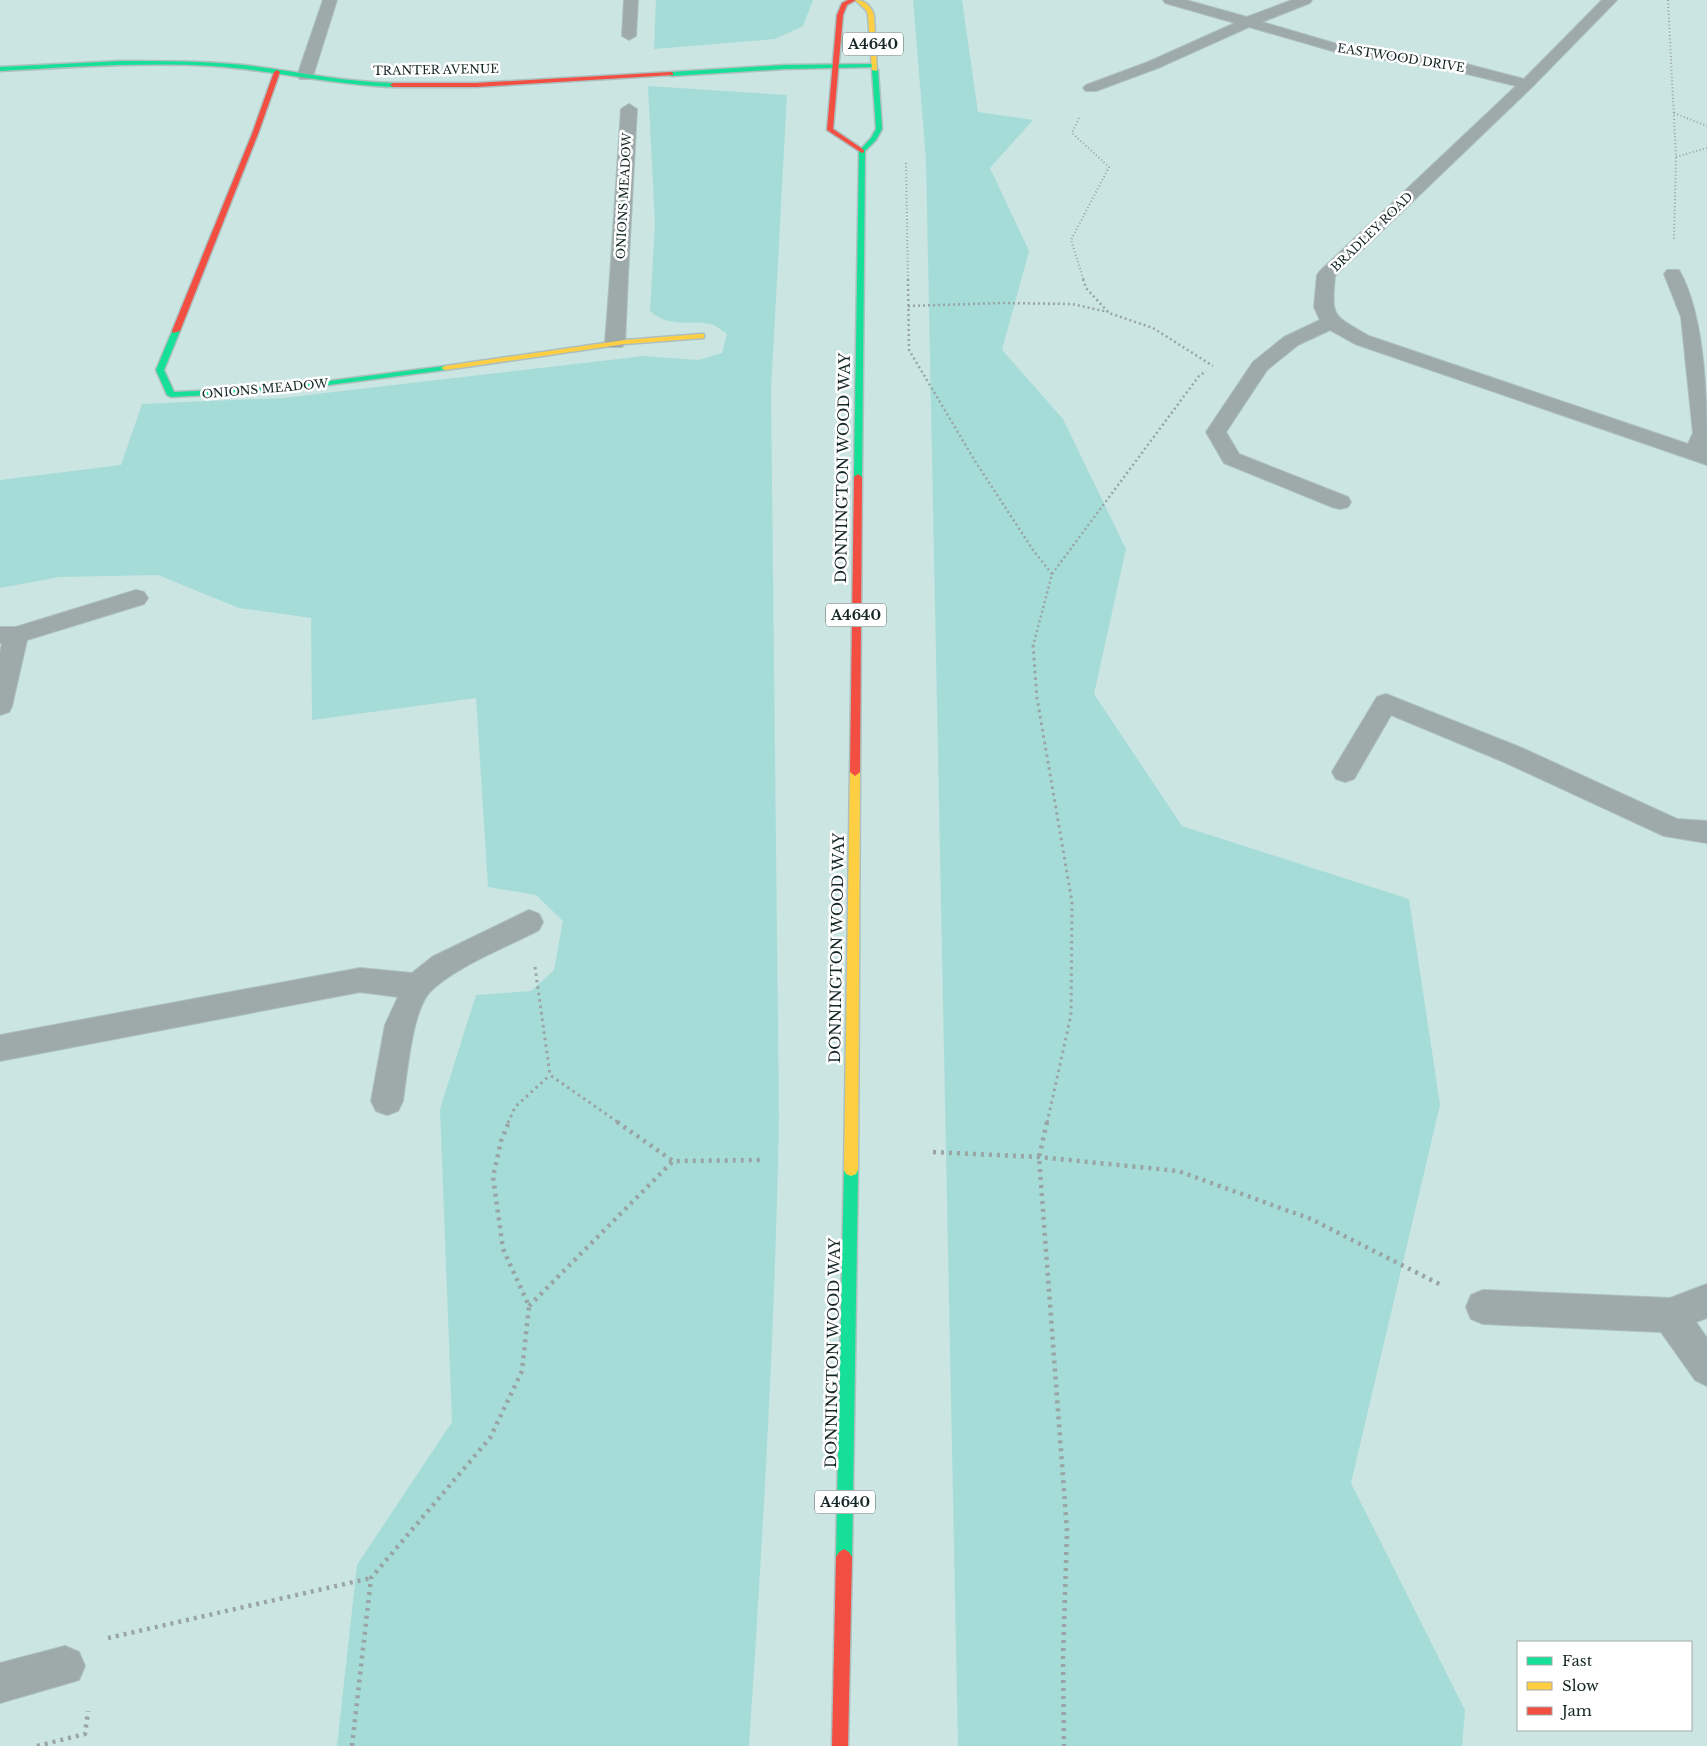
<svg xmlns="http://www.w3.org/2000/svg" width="1707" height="1746" font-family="'Libre Baskerville',serif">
  <rect width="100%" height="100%" fill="#cbe5e3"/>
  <!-- green -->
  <g fill="#a6dcd7">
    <path d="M656 0H813L803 26 775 39 654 49Z"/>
    <path d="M913 0H962L978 112 1033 120 990 168 1029 251 1002 350 1063 419 1126 549 1094 694 1182 826 1409 899 1440 1105 1351 1483 1465 1710 1462 1746H958L926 160Z"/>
    <path d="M648 86 787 95 771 390 779 1118C775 1328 763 1537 749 1746H337L357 1565 452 1422 440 1109 476 995 531 991 554 970 563 921 536 895 488 887 476 698 312 720 311 618 239 608 158 575 59 577 0 588V480L121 465 142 404 282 398 644 356 698 360 722 353 727 334C722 331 716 325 710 324 686 319 671 329 650 311L655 224Z"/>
  </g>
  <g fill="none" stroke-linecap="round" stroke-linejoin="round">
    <!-- lane casing -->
    <g stroke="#adc0bf" stroke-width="2">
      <g id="lane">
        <path d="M624 0H638L636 36 629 40 622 36Z"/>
        <path d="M629 104 637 109 628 276 625 280H613L610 276 621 109Z"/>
        <path d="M1386 694 1522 748 1677 819 1707 821V843L1664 836 1504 762 1391 715 1354 779 1345 782 1336 779 1332 772 1336 765 1377 697Z"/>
        <path d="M65 1646 79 1652 85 1666 79 1680 0 1703V1663Z"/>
      </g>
    </g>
    <!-- street casing -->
    <g stroke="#adc0bf" stroke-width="2">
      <g id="street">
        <path d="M323 0H337L313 76 310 79H300L297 76Z"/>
        <path d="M1163 0H1186L1247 17 1292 0H1312L1310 3 1262 22 1344 46 1447 59 1524 79 1602 0H1617L1532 87 1335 276C1331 319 1333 315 1369 336L1688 444 1693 433 1681 317 1664 274 1667 270H1679C1707 319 1707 408 1707 465L1355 344 1330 330 1298 345 1267 370 1226 432 1239 454 1348 497 1351 502 1348 507 1340 509 1332 507 1224 463 1206 432 1253 362 1284 337 1320 320 1314 307 1317 275 1320 271 1516 86 1447 69 1343 54 1249 27 1158 68 1096 91H1086L1083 88 1086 85 1148 62 1235 23 1165 3Z"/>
        <path d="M619 271 625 272 628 276 625 343 622 347H608L605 343 610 276 613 272Z"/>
        <path d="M136 590 144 592 148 598 144 604 27 640 12 706 9 712 0 715V653L2 643H0V627H16Z"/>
        <path d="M529 910 539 914 543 922 539 930C507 947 452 968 429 993 412 1013 407 1074 403 1101L398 1111 387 1115 376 1111 371 1101 385 1025 398 997 360 992 0 1061V1035L360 968 412 973 432 957Z"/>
        <path d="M1707 1284V1318L1696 1322 1707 1338V1386L1695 1380 1661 1332 1483 1324 1471 1319 1466 1307 1471 1295 1483 1290 1670 1298Z"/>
      </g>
    </g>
    <!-- fast casing -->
    <g stroke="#adc0bf" stroke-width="3">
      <g id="fast">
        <path d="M121 61C163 61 203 61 244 65 294 71 343 82 393 83L396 85 393 87C332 85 273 70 212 66 142 62 71 67 0 71V67Z"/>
        <path d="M874 64 876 65V67L785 69 671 76 668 74 671 72 785 65Z"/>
        <path d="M875 68 878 70 882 129 876 140 865 151 862 477 858 480 854 477 859 151 871 138 876 129 872 70Z"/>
        <path d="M173 329 180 331 164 370 174 392 282 387 445 366 449 368 445 370 282 391 171 397 167 395 156 370Z"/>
        <path d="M851 1164 856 1166 858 1170 852 1557 849 1562 844 1565 839 1562 836 1557 844 1170 846 1166Z"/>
      </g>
    </g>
    <!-- slow casing -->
    <g stroke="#adc0bf" stroke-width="3">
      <g id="slow">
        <path d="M855 0C865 0 871 6 874 15L877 71 872 70 868 15 866 10Z"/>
        <path d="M701 334H704V338L625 344 445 370 441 368 445 366 625 340Z"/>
        <path d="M855 768 860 772 858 1170 856 1174 851 1176 846 1174 844 1170 850 772Z"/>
      </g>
    </g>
    <!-- jam casing -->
    <g stroke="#adc0bf" stroke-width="3">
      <g id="jam">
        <path d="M848 0H856L847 5 843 15 833 129 864 150V152L862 153 827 130 837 15 842 3Z"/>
        <path d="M277 70 280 72 258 134 180 331 173 333 172 331 252 134 274 72Z"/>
        <path d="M671 72 673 73V75L476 87H393L390 85 393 83H476Z"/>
        <path d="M858 474 862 477 860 772 855 776 850 772 854 477Z"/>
        <path d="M844 1549 849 1552 852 1557 848 1746H832L836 1557 839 1552Z"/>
      </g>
    </g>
    <!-- path-far3 -->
    <g stroke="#99a4a4" stroke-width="2" stroke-dasharray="1 2.5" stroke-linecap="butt">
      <path d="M1668 0 1676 157 1674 239"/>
      <path d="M1674 113 1707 126"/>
      <path d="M1079 118 1072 133 1109 167 1071 240 1084 281"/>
      <path d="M1676 157 1707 148"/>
      <path d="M906 163 908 281"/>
    </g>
    <!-- path-far2 -->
    <g stroke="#99a4a4" stroke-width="2.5" stroke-dasharray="2 3" stroke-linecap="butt">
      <path d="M908 279 909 350 975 461 1033 550 1052 574 1033 646"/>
      <path d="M1083 279 1086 288 1109 313 1153 328 1213 366"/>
      <path d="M908 306 1002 303 1072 304 1108 312"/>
      <path d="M1052 574 1199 376 1206 371"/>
    </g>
    <!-- path-far1 -->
    <g stroke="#99a4a4" stroke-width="3" stroke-dasharray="2.5 4" stroke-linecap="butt">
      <path d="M1033 645 1037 698 1072 902 1071 1015 1047 1123"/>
      <path d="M535 967 550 1075 619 1123"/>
      <path d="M508 1123 515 1107 550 1075"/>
    </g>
    <!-- path -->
    <g stroke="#99a4a4" stroke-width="4.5" stroke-dasharray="3 5" stroke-linecap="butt">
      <path d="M617 1122 673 1161 763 1160"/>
      <path d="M1047 1122 1039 1157 1067 1531 1063 1658 1064 1746"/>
      <path d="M933 1152 1039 1157 1178 1171 1311 1219 1441 1285"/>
      <path d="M529 1306 673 1161"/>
      <path d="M108 1638 371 1578"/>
      <path d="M37 1746 85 1734 88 1711"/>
      <path d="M352 1746 371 1578 490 1438 522 1371 529 1306 503 1249 493 1177 501 1141 509 1122"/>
    </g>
    <!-- lane -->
    <use href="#lane" fill="#9eaaa9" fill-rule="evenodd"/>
    <!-- street -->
    <use href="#street" fill="#9eaaa9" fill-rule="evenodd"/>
    <!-- fast -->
    <use href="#fast" fill="#16e098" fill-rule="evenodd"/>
    <!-- slow -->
    <use href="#slow" fill="#ffcf43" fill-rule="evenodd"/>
    <!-- jam -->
    <use href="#jam" fill="#f24e42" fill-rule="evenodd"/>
  </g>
  <g text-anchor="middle" stroke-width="5" stroke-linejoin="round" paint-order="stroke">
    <!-- far-street labels -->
    <g font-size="12" fill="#142725" stroke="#fff">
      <text transform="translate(1401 58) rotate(9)" y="4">EASTWOOD DRIVE</text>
      <text transform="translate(436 70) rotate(-1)" y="4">TRANTER AVENUE</text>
      <text transform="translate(624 196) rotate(-87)" y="4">ONIONS MEADOW</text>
      <text transform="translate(1372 232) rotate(-44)" y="4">BRADLEY ROAD</text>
      <text transform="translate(265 389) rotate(-5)" y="4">ONIONS MEADOW</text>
    </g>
    <!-- shield labels -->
    <g fill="#fff" stroke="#5a6866" stroke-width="1">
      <rect x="843" y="32.5" width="60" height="23" rx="4"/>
      <rect x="826" y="603.5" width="60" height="23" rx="4"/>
      <rect x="815" y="1490.5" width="60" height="23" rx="4"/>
    </g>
    <g font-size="14" font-weight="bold" fill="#142725">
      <text x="873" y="49">A4640</text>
      <text x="856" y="620">A4640</text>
      <text x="845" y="1507">A4640</text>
    </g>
    <!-- street labels -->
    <g font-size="15" fill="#142725" stroke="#fff">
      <text transform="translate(843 468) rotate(-89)" y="5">DONNINGTON WOOD WAY</text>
      <text transform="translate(837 948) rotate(-89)" y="5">DONNINGTON WOOD WAY</text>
      <text transform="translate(833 1353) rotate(-89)" y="5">DONNINGTON WOOD WAY</text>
    </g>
  </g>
  <!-- legend -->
  <rect x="1517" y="1641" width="175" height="90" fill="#ffffff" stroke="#a1a9a8"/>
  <rect x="1527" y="1657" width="25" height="8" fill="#16e098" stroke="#a1a9a8"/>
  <text x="1562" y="1666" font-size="15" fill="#142725">Fast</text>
  <rect x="1527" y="1682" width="25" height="8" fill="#ffcf43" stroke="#a1a9a8"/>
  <text x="1562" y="1691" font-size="15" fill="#142725">Slow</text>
  <rect x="1527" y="1707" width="25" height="8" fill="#f24e42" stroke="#a1a9a8"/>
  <text x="1562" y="1716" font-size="15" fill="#142725">Jam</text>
</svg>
